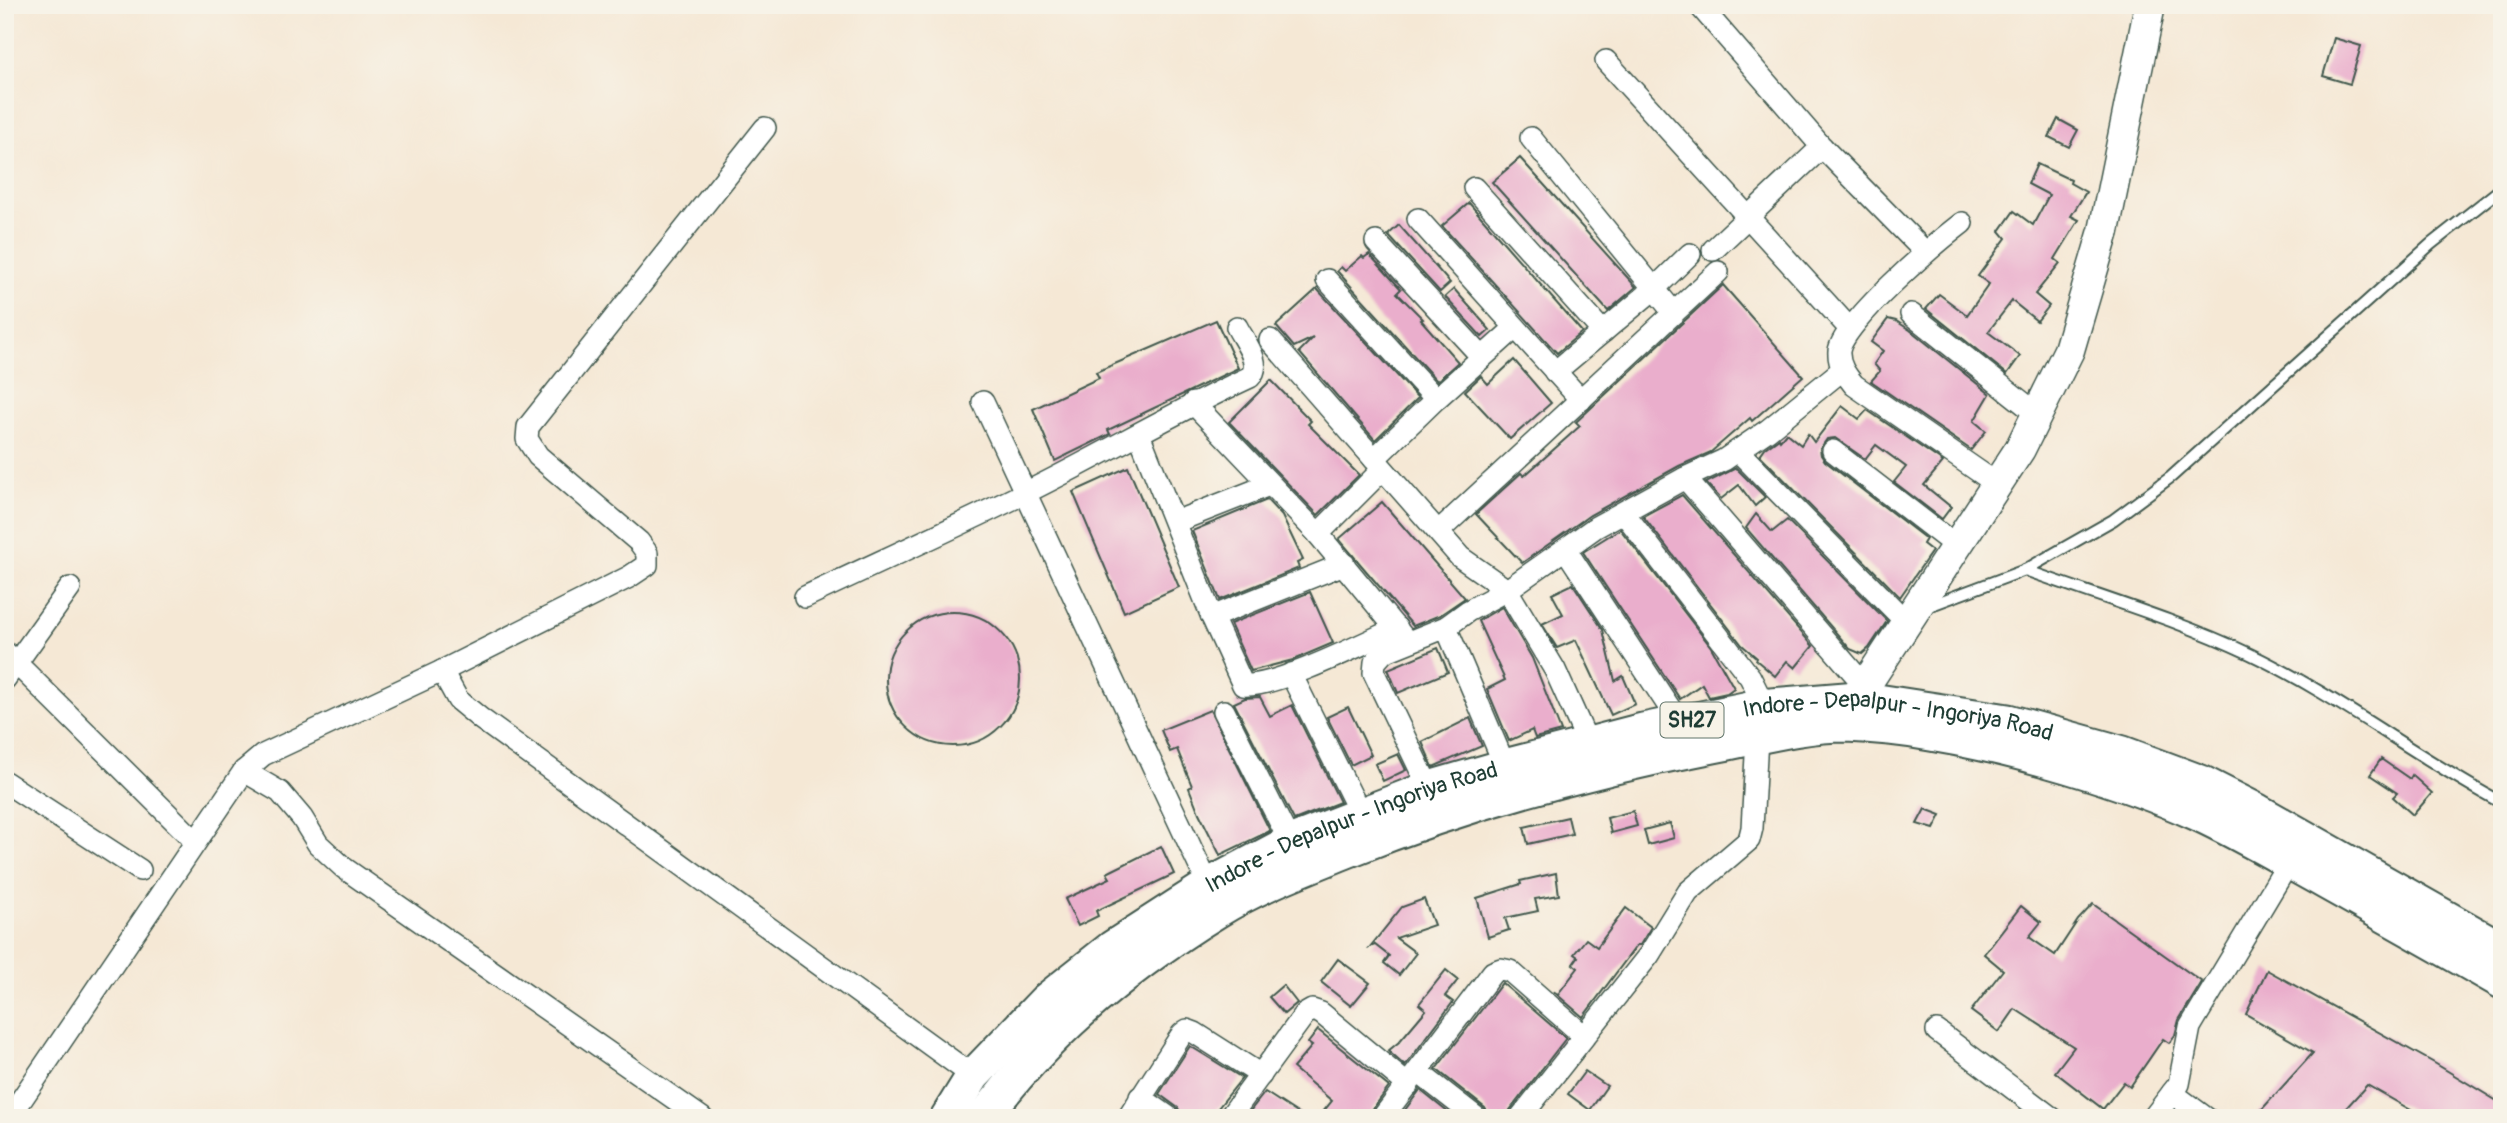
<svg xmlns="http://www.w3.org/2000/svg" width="2507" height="1123" font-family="Pangolin,sans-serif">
  <rect width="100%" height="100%" fill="#f7f3e8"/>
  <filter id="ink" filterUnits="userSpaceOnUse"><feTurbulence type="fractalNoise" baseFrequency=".0143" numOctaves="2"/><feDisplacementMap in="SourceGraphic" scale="14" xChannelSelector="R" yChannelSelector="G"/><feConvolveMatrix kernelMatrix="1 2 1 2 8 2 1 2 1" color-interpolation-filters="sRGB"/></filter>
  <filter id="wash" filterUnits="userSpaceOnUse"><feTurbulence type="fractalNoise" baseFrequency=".00686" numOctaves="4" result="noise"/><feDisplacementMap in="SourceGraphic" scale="28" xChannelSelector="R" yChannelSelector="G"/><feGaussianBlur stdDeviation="1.57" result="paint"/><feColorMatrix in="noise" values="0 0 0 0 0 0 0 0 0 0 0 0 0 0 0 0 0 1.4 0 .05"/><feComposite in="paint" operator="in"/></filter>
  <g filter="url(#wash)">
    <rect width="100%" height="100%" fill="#f5e8d5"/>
    <g id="blocks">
      <!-- building -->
      <g fill="#eaaecc">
        <path d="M2334 38 2361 46 2350 84 2323 76Z"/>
        <path d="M2058 119 2078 130 2069 147 2049 137Z"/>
        <path d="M1520 158 1636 287 1608 311 1492 182Z"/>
        <path d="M2037 164 2071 180 2070 183 2086 192 2071 216 2079 220 2055 259 2060 263 2035 294 2049 306 2037 321 2012 301 1988 332 2020 356 2007 374 1926 309 1939 294 1967 315 1989 284 1978 276 2006 238 2000 231 2014 211 2033 225 2049 195 2028 184Z"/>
        <path d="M1469 203 1582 332 1557 353 1442 226Z"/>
        <path d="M1399 225 1450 283 1440 292 1388 235Z"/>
        <path d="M1369 254 1401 289 1397 293 1423 319 1421 320 1458 362 1437 381 1337 271 1341 267 1345 271 1362 256 1364 258Z"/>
        <path d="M1723 285 1803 376 1752 421 1750 418 1711 452 1679 466 1590 515 1522 563 1476 514 1521 473 1524 476 1580 426 1576 422Z"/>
        <path d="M1317 289 1418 398 1375 440 1299 352 1313 338 1294 347 1276 326Z"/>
        <path d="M1454 289 1490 330 1482 337 1445 297Z"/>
        <path d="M1888 319 1896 321 1910 330 1990 394 1974 421 1986 431 1971 450 1871 381 1880 371 1874 364 1883 351 1871 342Z"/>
        <path d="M1216 320 1238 368 1108 430 1110 434 1055 461 1033 409 1099 378 1096 372Z"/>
        <path d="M1514 360 1551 403 1510 439 1465 391 1481 376 1488 384Z"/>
        <path d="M1271 380 1311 421 1308 424 1359 475 1318 515 1229 422Z"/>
        <path d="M1842 406 1859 419 1867 410 1943 462 1924 485 1951 507 1942 519 1894 482 1906 467 1876 445 1865 459 1835 438 1827 439 1820 449 1821 455 1825 461 1926 539 1923 544 1932 551 1900 597 1760 455 1765 448 1779 438 1780 440 1786 433 1801 445 1808 434 1814 442Z"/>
        <path d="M1128 467 1179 587 1124 612 1073 492Z"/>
        <path d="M1736 468 1765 497 1755 506 1739 485 1721 499 1706 483Z"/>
        <path d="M1682 495 1813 646 1795 668 1787 661 1775 676 1756 660 1757 658 1742 645 1643 516Z"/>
        <path d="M1267 500 1282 516 1303 560 1297 563 1299 568 1220 600 1192 531Z"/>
        <path d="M1382 502 1465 598 1440 615 1413 626 1339 539Z"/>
        <path d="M1756 514 1772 532 1787 520 1887 621 1869 648 1862 654 1850 649 1746 528Z"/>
        <path d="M1620 529 1711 647 1734 688 1727 693 1709 697 1702 684 1680 699 1583 552Z"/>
        <path d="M1573 584 1603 630 1615 681 1623 676 1635 704 1611 715 1576 640 1557 648 1542 624 1563 614 1552 594Z"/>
        <path d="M1310 592 1333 643 1293 660 1251 671 1230 624Z"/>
        <path d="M1502 607 1532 658 1561 731 1535 738 1532 730 1509 741 1487 689 1505 680 1478 621Z"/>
        <circle cx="953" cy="679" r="67"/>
        <path d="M1438 648 1448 672 1398 693 1388 669Z"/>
        <path d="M1260 697 1270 716 1292 705 1340 802 1294 820 1234 703 1245 698Z"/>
        <path d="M1348 707 1371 755 1351 765 1327 717Z"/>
        <path d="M1210 710 1270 831 1220 855 1199 813 1189 788 1192 786 1177 749 1170 752 1161 730Z"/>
        <path d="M1470 718 1482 746 1433 767 1422 742Z"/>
        <path d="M1398 754 1406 770 1383 781 1375 764Z"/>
        <path d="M2381 759 2410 779 2412 775 2432 793 2413 815 2393 797 2397 793 2370 775Z"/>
        <path d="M1925 809 1941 815 1934 829 1917 824Z"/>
        <path d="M1633 811 1637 826 1611 833 1607 818Z"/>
        <path d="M1568 817 1572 834 1528 844 1524 827Z"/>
        <path d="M1670 823 1674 838 1648 845 1644 830Z"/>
        <path d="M1161 846 1174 874 1096 911 1098 916 1078 926 1065 899 1110 878 1107 873Z"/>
        <path d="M1556 873 1559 895 1535 899 1538 911 1505 918 1509 930 1488 937 1477 898 1521 884 1520 881Z"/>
        <path d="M1424 899 1434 925 1396 938 1416 953 1399 975 1384 963 1389 956 1375 945 1370 947 1402 907Z"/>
        <path d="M2093 904 2202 982 2179 1020 2175 1035 2169 1043 2163 1039 2130 1087 2124 1082 2103 1109 2055 1072 2074 1047 2015 1009 1999 1032 1971 1011 2003 970 1984 954 2021 906 2041 922 2029 937 2055 955 2078 920Z"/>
        <path d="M1626 908 1651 927 1640 945H1637L1583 1017 1553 991 1558 994 1578 968 1573 964 1578 957 1574 954 1586 939 1597 947Z"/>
        <path d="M1338 959 1370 983 1351 1006 1321 982Z"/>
        <path d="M1446 970 1458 980 1445 996 1453 1002 1405 1066 1388 1051 1399 1042 1426 1010 1419 1004Z"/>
        <path d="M2267 970 2436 1064 2502 1104V1118H2425L2367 1085 2337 1118H2254L2313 1053 2246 1014Z"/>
        <path d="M1502 983 1566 1038 1510 1110 1507 1118H1490L1485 1108 1436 1069Z"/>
        <path d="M1283 985 1297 1003 1284 1014 1269 997Z"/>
        <path d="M1318 1030 1389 1087 1372 1110 1369 1118H1318L1332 1101 1293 1068 1312 1046 1308 1043Z"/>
        <path d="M1190 1046 1242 1078 1210 1118H1183L1178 1108 1159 1094Z"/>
        <path d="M1585 1071 1607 1086 1590 1110 1568 1094Z"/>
        <path d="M1420 1090 1455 1118H1399Z"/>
        <path d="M1265 1092 1305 1118H1251L1247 1115Z"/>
      </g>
    </g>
  </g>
  <g filter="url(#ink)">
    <use href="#blocks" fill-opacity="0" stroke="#3f574c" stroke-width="2"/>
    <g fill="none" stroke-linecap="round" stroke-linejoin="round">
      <!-- lane casing -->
      <g stroke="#3f574c" stroke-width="14">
        <g id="lane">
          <path d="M2025 570C2100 597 2178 620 2250 654 2338 696 2416 757 2502 803"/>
          <path d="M1926 607 2025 570 2113 520 2171 477 2431 244 2502 188"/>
        </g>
      </g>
      <!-- street casing -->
      <g stroke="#3f574c" stroke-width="24">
        <g id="street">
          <path d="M1699 5 1822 147 1925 252"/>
          <path d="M1606 61 1850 329"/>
          <path d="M1531 138 1674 313"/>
          <path d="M1474 188 1603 332"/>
          <path d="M1418 219 1581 400"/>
          <path d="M1962 223C1936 243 1843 322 1839 351 1838 365 1846 375 1854 385L1997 484"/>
          <path d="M1376 242 1482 357"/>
          <path d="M1713 250 1822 147"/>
          <path d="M1327 280 1436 399"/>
          <path d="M1911 314 2037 414"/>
          <path d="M1270 340 1460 557 1507 590 1555 670 1588 743"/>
          <path d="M1555 372 1654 289 1690 254"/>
          <path d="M983 402 1213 895"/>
          <path d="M1193 403 1318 534 1404 638"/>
          <path d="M1139 434 1212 617 1243 685C1275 688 1364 643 1397 628"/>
          <path d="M1738 451 1908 624"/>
          <path d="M1833 451 1956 546"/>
          <path d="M1374 459 1436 399 1515 328"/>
          <path d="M1685 478 1865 686"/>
          <path d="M1624 513 1750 677 1758 693 1759 706"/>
          <path d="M1175 522 1269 485"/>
          <path d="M1439 531 1718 272"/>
          <path d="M1318 534 1382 470"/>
          <path d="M1566 550 1679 722"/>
          <path d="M805 597C879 562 954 528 1027 492 1102 455 1174 412 1250 377 1263 364 1244 341 1237 327"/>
          <path d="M1212 617 1344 564"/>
          <path d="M1446 627 1505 766"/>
          <path d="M5 652 195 841"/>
          <path d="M442 671 458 700 481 719 973 1076"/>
          <path d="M1291 674 1361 815"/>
          <path d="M5 679 70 588"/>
          <path d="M1224 711 1290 842"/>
          <path d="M244 771 280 792 302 818 318 844 344 868 702 1118"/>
          <path d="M5 782 140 870"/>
          <path d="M1429 788 1374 673 1375 662 1384 652 1446 627 1468 611 1507 590 1596 527 1685 478 1724 460 1768 430 1842 370"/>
          <path d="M1937 1031 2052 1118"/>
          <path d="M1418 1072 1477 1118"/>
          <path d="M2172 1093 2206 1118"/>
          <path d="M1140 1097 1170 1118"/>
          <path d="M9 1118 244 771 263 755 442 671 629 577 647 565V553L639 542 538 456 527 439 528 427 765 128"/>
          <path d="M1128 1118 1182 1034 1187 1030 1195 1033 1261 1075"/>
          <path d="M1229 1118 1305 1014 1312 1010 1321 1013 1408 1085"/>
          <path d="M1382 1118 1493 972 1501 969 1510 971 1584 1036"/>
          <path d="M1520 1118 1649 955 1688 892 1749 840 1752 828 1757 738"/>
          <path d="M2153 1118 2179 1084 2190 1027 2289 862"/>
        </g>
      </g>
      <!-- secondary casing -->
      <g stroke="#3f574c" stroke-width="33">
        <path id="secondary" d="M1849 719 1865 686 2020 449 2069 350 2104 231 2150 5"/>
      </g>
      <!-- primary casing -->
      <g stroke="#3f574c" stroke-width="37">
        <g id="primary">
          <path id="s1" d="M947 1118 973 1076 1045 1001 1113 947 1209 885 1290 842 1429 788 1505 766 1643 730 1759 706 1858 698 2008 721 2123 753 2201 782 2258 811 2502 949"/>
          <path d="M984 1118C1045 1034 1128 966 1217 911 1257 886 1303 869 1347 851 1465 803 1588 770 1713 746 1756 738 1802 725 1846 725 1873 726 1904 729 1931 734 2015 748 2120 779 2198 814 2241 834 2283 859 2325 882 2384 915 2443 948 2502 982"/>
        </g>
      </g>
      <!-- lane -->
      <use href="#lane" stroke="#fff" stroke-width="10"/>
      <!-- street -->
      <use href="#street" stroke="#fff" stroke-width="21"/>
      <!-- secondary -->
      <use href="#secondary" stroke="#fff" stroke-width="30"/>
      <!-- primary -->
      <use href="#primary" stroke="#fff" stroke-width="33"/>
    </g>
  </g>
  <g text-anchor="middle" stroke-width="6" stroke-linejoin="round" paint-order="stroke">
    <!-- shield labels -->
    <rect fill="#f7f3e8" stroke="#60746a" stroke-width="2" x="1660.5" y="702.5" width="63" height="35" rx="5"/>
    <g font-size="21" font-weight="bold" fill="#1f3d34">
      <text x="1692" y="727">SH27</text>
    </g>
    <!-- street labels -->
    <g font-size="23" fill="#1f3d34" stroke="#f7f3e8">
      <text dy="8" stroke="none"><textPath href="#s1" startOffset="1076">Indore - Depalpur - Ingoriya Road</textPath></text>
      <text dy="8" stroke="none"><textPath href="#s1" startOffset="509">Indore - Depalpur - Ingoriya Road</textPath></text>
    </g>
  </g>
  <!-- margin -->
  <rect width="2507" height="1123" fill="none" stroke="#f7f3e8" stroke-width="28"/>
</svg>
